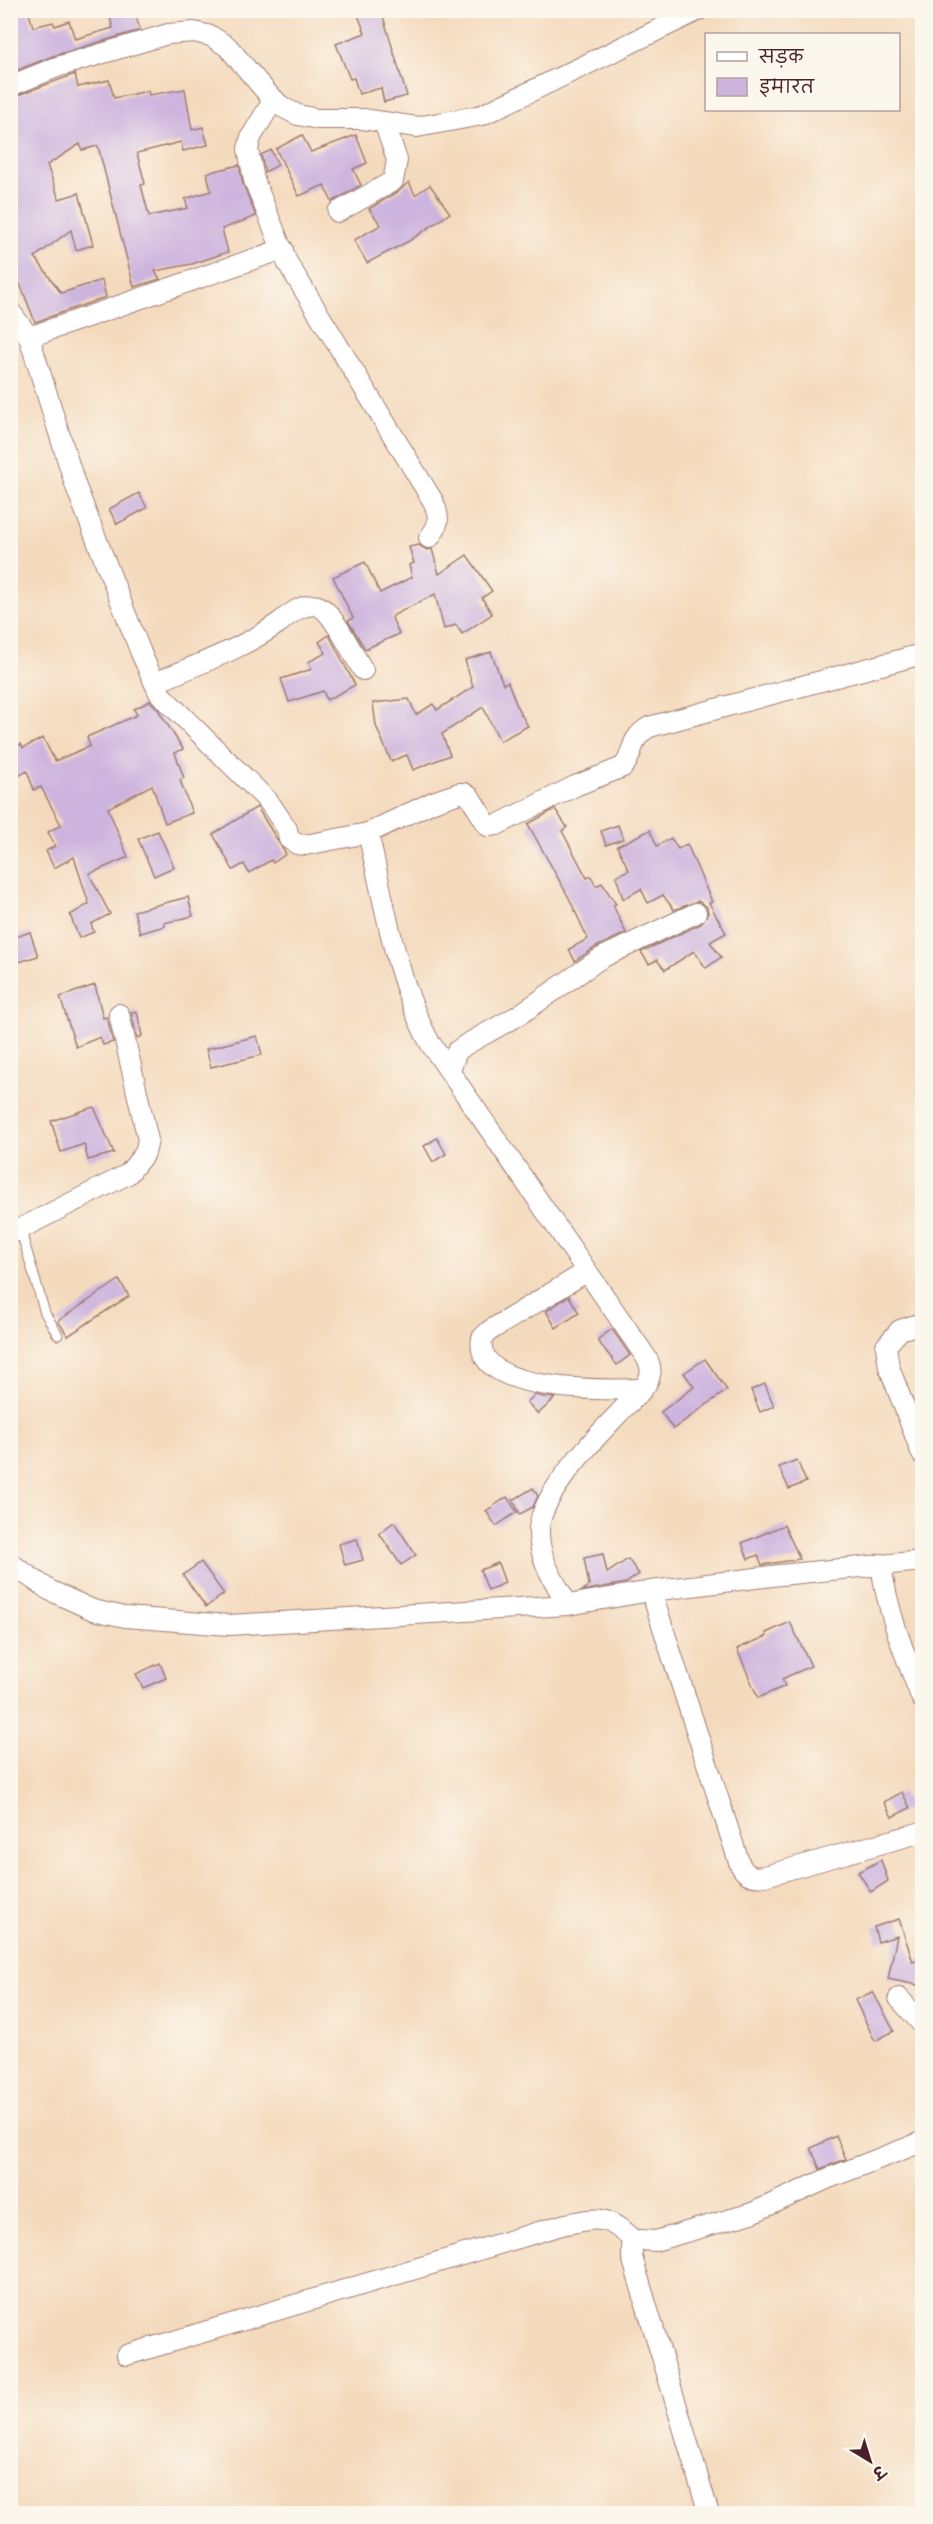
<svg xmlns="http://www.w3.org/2000/svg" width="933" height="2524" font-family="Delius,'Playpen Sans Deva',sans-serif">
  <rect width="100%" height="100%" fill="#fbf7ec"/>
  <filter id="ink" filterUnits="userSpaceOnUse"><feTurbulence type="fractalNoise" baseFrequency=".0167" numOctaves="2"/><feDisplacementMap in="SourceGraphic" scale="12" xChannelSelector="R" yChannelSelector="G"/><feConvolveMatrix kernelMatrix="1 2 1 2 8 2 1 2 1" color-interpolation-filters="sRGB"/></filter>
  <filter id="wash" filterUnits="userSpaceOnUse"><feTurbulence type="fractalNoise" baseFrequency=".008" numOctaves="4" result="noise"/><feDisplacementMap in="SourceGraphic" scale="24" xChannelSelector="R" yChannelSelector="G"/><feGaussianBlur stdDeviation="1.35" result="paint"/><feColorMatrix in="noise" values="0 0 0 0 0 0 0 0 0 0 0 0 0 0 0 0 0 1.4 0 .05"/><feComposite in="paint" operator="in"/></filter>
  <g filter="url(#wash)">
    <rect width="100%" height="100%" fill="#f4dabd"/>
    <g id="blocks">
      <!-- building -->
      <g fill="#cdb4de">
        <path d="M10 10H28L33 27 53 22 55 26 69 21 75 39 113 28 108 10H134L140 30 53 56 10 73Z"/>
        <path d="M356 10H381L407 96 384 102 381 88 359 94 354 78 350 79 336 44 365 33Z"/>
        <path d="M75 74 78 87 109 80 114 98 148 91 149 95 185 89 192 130 203 127 208 145 183 151 181 142 137 153 145 184 141 185 149 216 188 208 185 199 211 191 207 173 239 165 243 184 256 216 222 229 228 252 192 264 155 271 160 279 134 287 98 146 82 150 80 144 47 165 59 199 79 193 93 245 76 250 71 230 35 257 61 293 102 280 106 297 35 322 21 286 10 271V98Z"/>
        <path d="M302 135 311 152 356 135 367 163 353 169 361 185 332 202 324 185 299 196 276 149Z"/>
        <path d="M271 150 278 165 265 172 261 155Z"/>
        <path d="M409 182 415 195 430 185 450 213 409 241 367 263 354 240 381 225 369 209 399 191Z"/>
        <path d="M139 493 147 508 117 524 109 509Z"/>
        <path d="M419 545 427 550 432 549 439 574 467 555 492 591 482 598 492 614 462 634 456 625 444 629 435 594 394 615 392 618 399 634 365 649 348 621 353 618 333 577 365 562 380 593 412 577 409 565 414 563 409 547Z"/>
        <path d="M329 635 355 685 327 700 323 691 289 702 281 679 312 669 308 662 326 653 319 642Z"/>
        <path d="M491 652 503 684 508 682 518 709 528 726 500 741 483 707 442 734 450 755 413 770 407 755 391 761 376 726 373 703 409 699 416 715 433 704 437 710 473 687 465 660Z"/>
        <path d="M150 701 157 708 183 749 175 753 184 778 180 780 192 813 165 823 152 785 108 808 128 857 89 874 110 914 91 924 94 932 79 938 70 915 89 904 74 857 54 868 46 851 55 846 48 832 61 825 41 787 34 790 27 771 10 781V750L21 744 23 748 43 738 55 761 90 746 87 737 137 715 134 709Z"/>
        <path d="M257 807 286 854 273 863 271 860 249 873 244 864 233 870 213 834Z"/>
        <path d="M555 809 567 827 562 831 587 878 591 876 596 886 602 883 616 904 613 905 626 933 596 947 575 961 569 949 588 939 569 898 528 824Z"/>
        <path d="M618 825 623 839 606 845 601 831Z"/>
        <path d="M650 830 657 846 671 838 678 849 687 844 712 902 709 903 726 933 710 942 721 957 706 968 694 951 665 970 657 960 649 964 641 952 701 924 708 913 707 907 698 901 674 910 663 895 648 903 641 889 623 899 616 876 629 870 617 846Z"/>
        <path d="M158 831 174 867 154 876 138 839Z"/>
        <path d="M188 897 193 916 164 923 165 926 140 933 134 911Z"/>
        <path d="M30 932 38 956 10 965V939Z"/>
        <path d="M95 985 103 1018 107 1017 113 1042 103 1045 100 1037 76 1047 60 997Z"/>
        <path d="M137 1011 142 1036 137 1038 131 1012Z"/>
        <path d="M257 1036 262 1055 211 1067 206 1049Z"/>
        <path d="M94 1107 114 1153 88 1160 84 1144 61 1152 51 1121Z"/>
        <path d="M437 1138 446 1154 433 1162 424 1146Z"/>
        <path d="M119 1280 129 1296 68 1336 58 1321Z"/>
        <path d="M569 1296 579 1313 556 1328 546 1311Z"/>
        <path d="M612 1329 630 1355 617 1365 597 1340Z"/>
        <path d="M705 1359 727 1390 673 1429 661 1412 694 1387 684 1373Z"/>
        <path d="M765 1384 774 1406 760 1412 751 1390Z"/>
        <path d="M535 1395 544 1397 555 1398 538 1414 527 1402Z"/>
        <path d="M797 1460 806 1482 789 1489 779 1467Z"/>
        <path d="M533 1488 538 1496 533 1507 520 1514 513 1500Z"/>
        <path d="M507 1497 517 1512 496 1526 486 1511Z"/>
        <path d="M394 1522 416 1555 401 1565 379 1533Z"/>
        <path d="M784 1525 800 1559 762 1565 758 1555 748 1559 742 1543Z"/>
        <path d="M357 1539 363 1560 345 1565 339 1544Z"/>
        <path d="M603 1554 607 1573 628 1559 639 1574 626 1583 582 1591 589 1585 584 1558Z"/>
        <path d="M201 1562 224 1594 206 1607 183 1575Z"/>
        <path d="M498 1563 505 1583 488 1590 480 1570Z"/>
        <path d="M790 1622 811 1666 782 1679 785 1686 758 1698 737 1649 767 1636 766 1633Z"/>
        <path d="M160 1663 166 1678 143 1688 136 1674Z"/>
        <path d="M902 1792 910 1808 892 1817 884 1802Z"/>
        <path d="M881 1860 888 1881 871 1892 858 1872Z"/>
        <path d="M899 1919 913 1962 922 1958V1986L888 1979 897 1936 878 1942 874 1927Z"/>
        <path d="M873 1992 894 2031 875 2041 855 2000Z"/>
        <path d="M836 2136 846 2159 820 2169 811 2148Z"/>
      </g>
    </g>
  </g>
  <g filter="url(#ink)">
    <use href="#blocks" fill-opacity="0" stroke="#9f7c74" stroke-width="1.5"/>
    <g fill="none" stroke-linecap="round" stroke-linejoin="round">
      <!-- service casing -->
      <g stroke="#9f7c74" stroke-width="11">
        <path id="service" d="M20 1228 45 1313 58 1335"/>
      </g>
      <!-- minor casing -->
      <g stroke="#9f7c74" stroke-width="22">
        <g id="minor">
          <path d="M10 86 57 67 168 34 194 32 211 36 228 47 268 94 282 107 298 115 318 119H363L417 127 482 115 699 10"/>
          <path d="M274 99 251 137 248 149 254 180 287 262 433 501C440 517 440 525 429 538"/>
          <path d="M338 212 393 181 397 160 384 122"/>
          <path d="M10 311 29 337 76 487 141 653 159 693 269 802 287 829 289 839 297 844 305 845 368 833 433 802 459 793H464L470 797 488 826 497 825 575 786 623 767C636 752 627 741 649 727L922 654"/>
          <path d="M29 337 283 249"/>
          <path d="M155 683C197 664 243 649 280 622 290 614 304 602 318 606 333 611 353 655 363 670"/>
          <path d="M368 833C385 904 395 979 430 1043L646 1357C649 1362 652 1368 650 1375 647 1389 631 1400 622 1410 597 1436 541 1493 539 1529 538 1558 554 1581 568 1605"/>
          <path d="M450 1071 457 1051 467 1044 519 1015 601 958 696 913"/>
          <path d="M10 1234 128 1174 145 1153 148 1140 119 1014"/>
          <path d="M586 1272 489 1331 482 1338C472 1394 608 1390 642 1389"/>
          <path d="M922 1323 900 1330 886 1346 889 1367 922 1454"/>
          <path d="M10 1563 49 1590 93 1610 125 1617 229 1625 568 1605 651 1591 780 1575 922 1561"/>
          <path d="M881 1564C887 1612 905 1655 922 1699"/>
          <path d="M651 1591 739 1862C744 1875 752 1878 765 1876L922 1832"/>
          <path d="M899 1998 922 2024"/>
          <path d="M127 2355 562 2225C600 2217 607 2214 636 2243"/>
          <path d="M709 2514 632 2257V2246L640 2240 655 2241 752 2213 829 2178 922 2142"/>
        </g>
      </g>
      <!-- service -->
      <use href="#service" stroke="#fff" stroke-width="9"/>
      <!-- minor -->
      <use href="#minor" stroke="#fff" stroke-width="20"/>
    </g>
  </g>
  <!-- margin -->
  <rect width="933" height="2524" fill="none" stroke="#fbf7ec" stroke-width="36"/>
  <!-- legend -->
  <rect x="705" y="33" width="195" height="78" fill="#fbf7ec" stroke="#b4a19f" stroke-width="1.5"/>
  <rect x="717" y="52" width="30" height="9" fill="#ffffff" stroke="#b4a19f" stroke-width="1.5"/>
  <text x="759" y="63" font-size="18" fill="#4a1f2b">सड़क</text>
  <rect x="717" y="78" width="30" height="18" fill="#cdb4de" stroke="#b4a19f" stroke-width="1.5"/>
  <text x="759" y="93" font-size="18" fill="#4a1f2b">इमारत</text>
  <!-- north arrow -->
  <g transform="translate(870 2461) rotate(142)" stroke="#fbf7ec" stroke-width="4.5" paint-order="stroke">
  <path d="M0-4.5L10 22L0 15L-10 22Z" fill="#4a1f2b"/>
  <text y="-9" font-size="16" font-weight="bold" text-anchor="middle" fill="#4a1f2b">उ</text>
  </g>
</svg>
